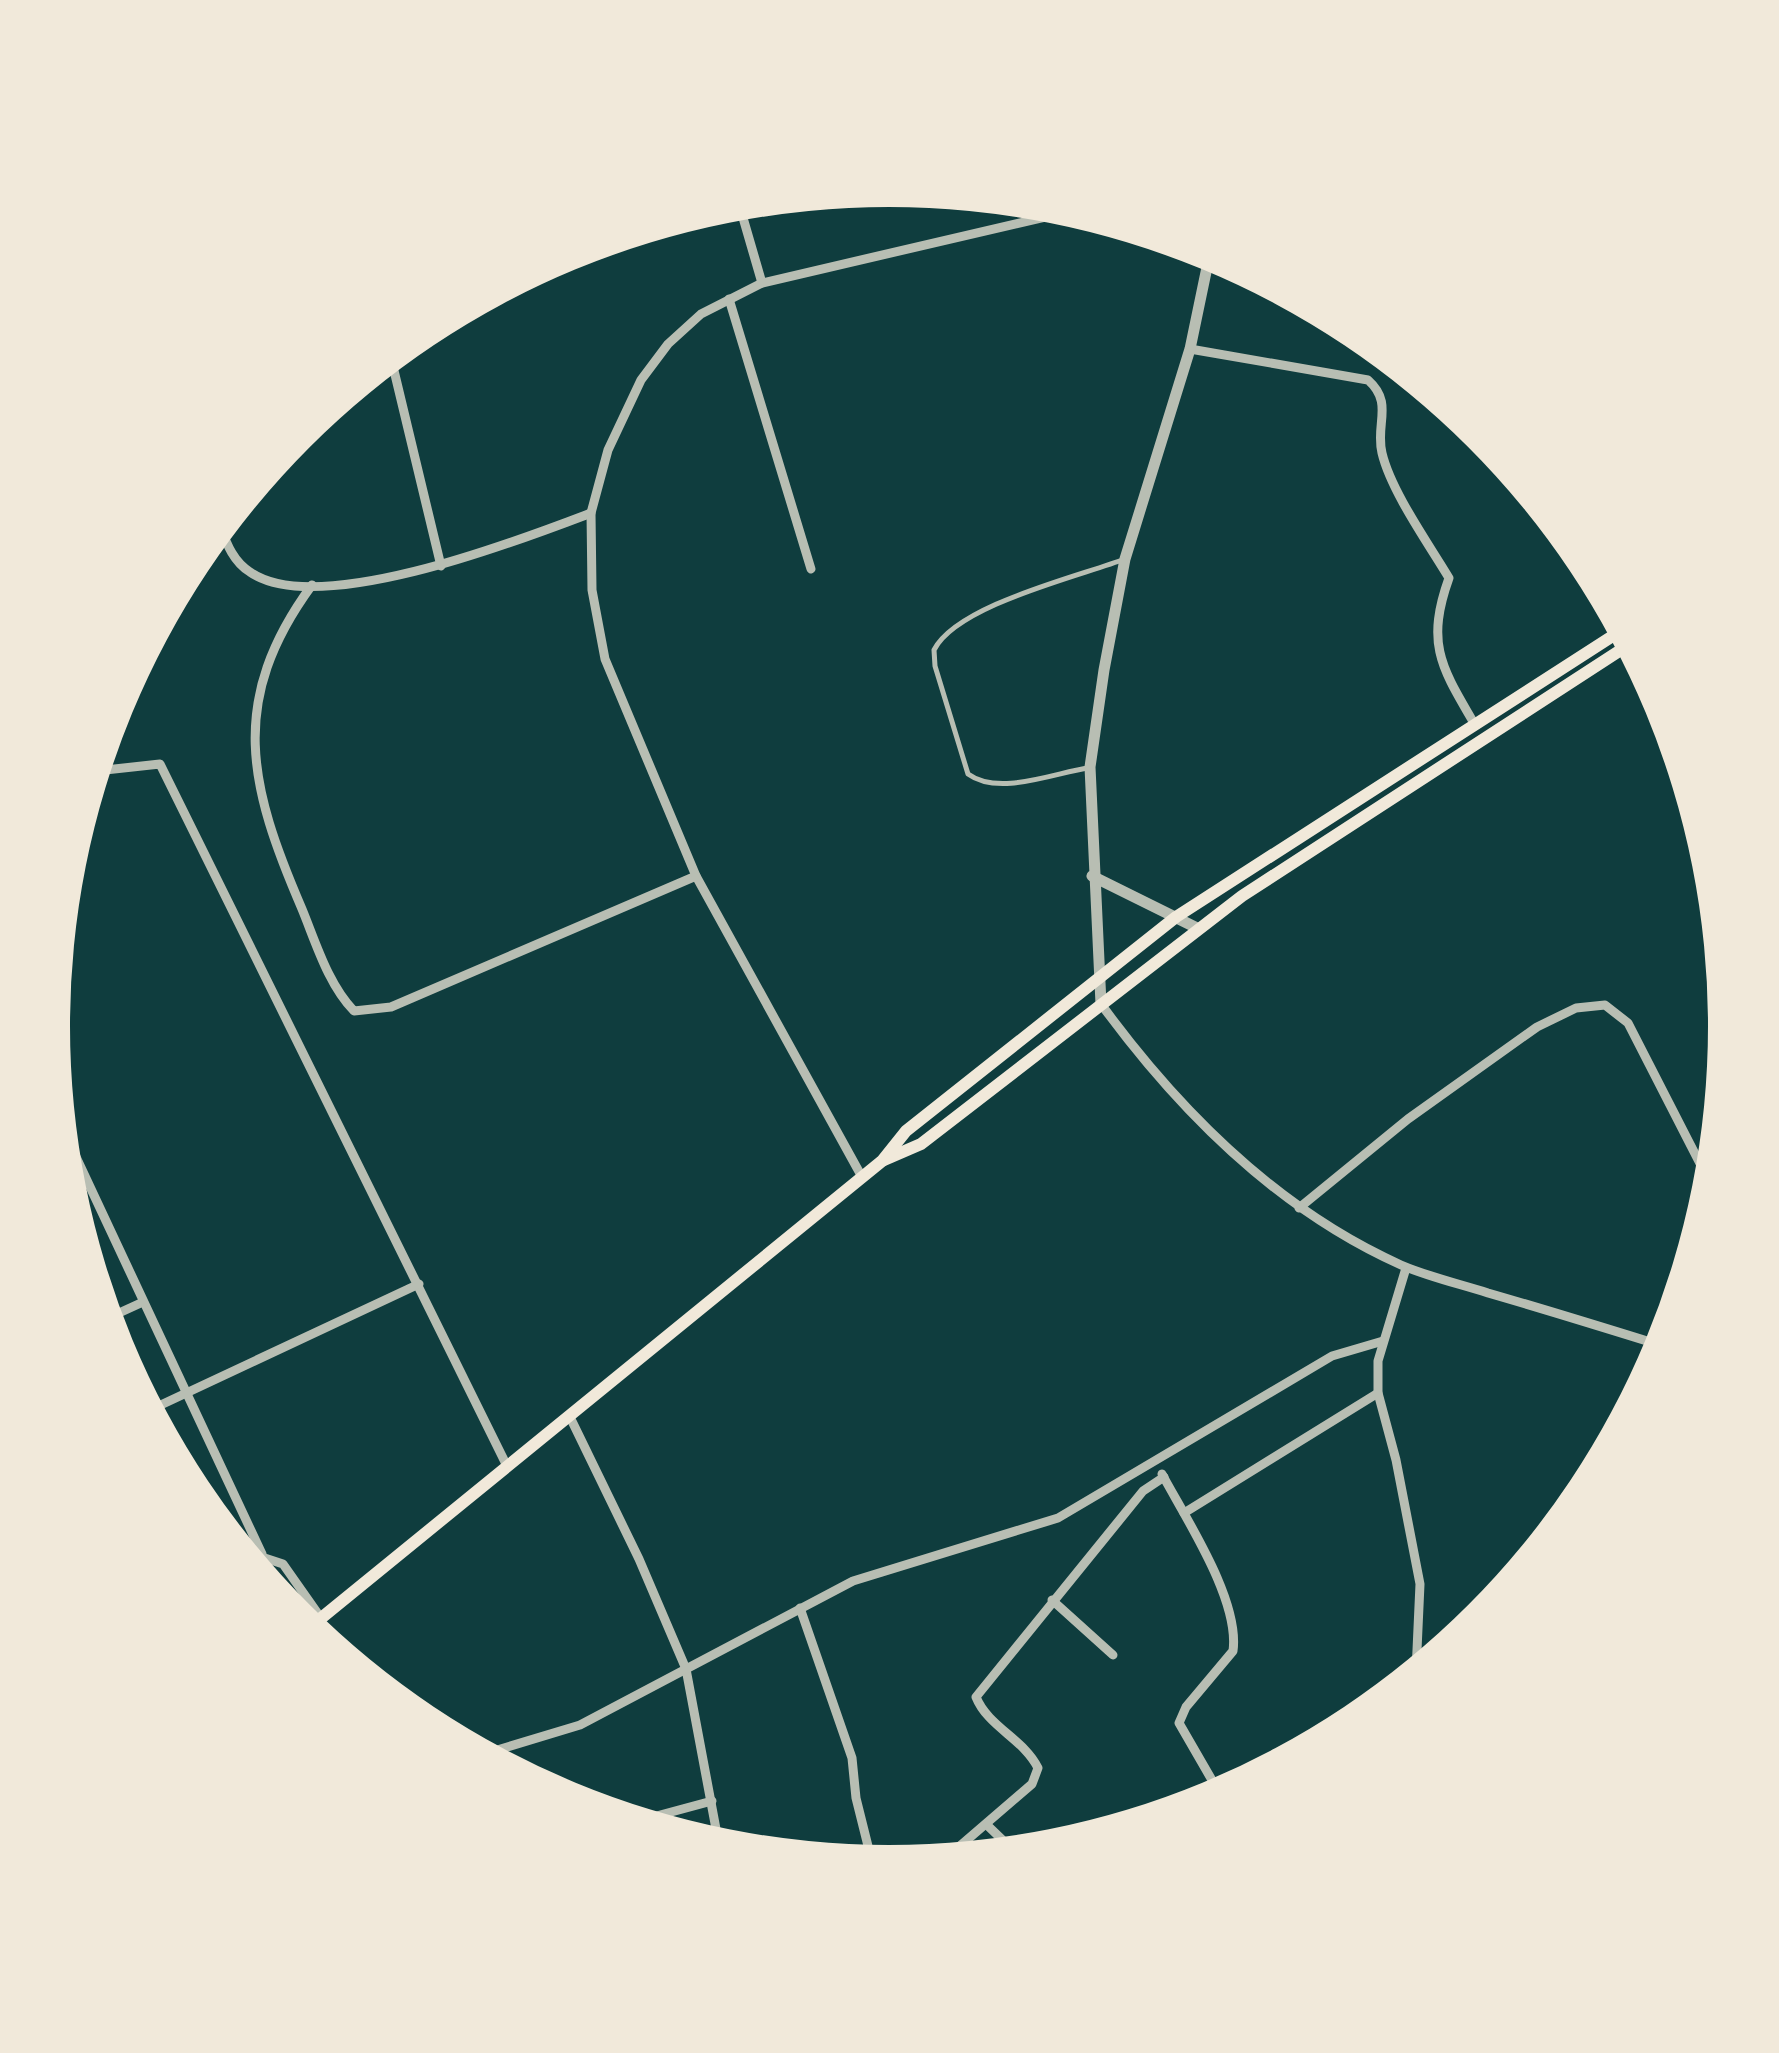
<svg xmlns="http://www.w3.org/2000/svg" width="1779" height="2053" font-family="'Playfair Display',serif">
  <rect width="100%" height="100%" fill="#0f3d3e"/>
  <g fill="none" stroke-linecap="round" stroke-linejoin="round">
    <!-- service -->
    <path stroke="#b8beb3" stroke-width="5" d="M1087 768C1052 774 998 796 968 774L935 666 934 650C957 605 1077 577 1125 559"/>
    <!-- minor -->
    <g stroke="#b8beb3" stroke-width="9">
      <path d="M739 204 762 283"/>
      <path d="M729 299 811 569"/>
      <path d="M1190 349 1368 380C1394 403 1375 424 1382 453 1391 491 1428 543 1449 578 1425 645 1442 668 1475 725"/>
      <path d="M391 358 441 566"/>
      <path d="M221 528C227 545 234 562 250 572 317 619 520 540 591 513"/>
      <path d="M312 585C227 701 249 786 302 909 316 943 328 984 354 1011L391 1007 696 876"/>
      <path d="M96 771 160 764 507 1466"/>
      <path d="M1101 1004C1180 1112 1278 1210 1401 1265 1429 1277 1460 1284 1488 1293 1547 1310 1605 1328 1663 1346"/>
      <path d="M62 1127 262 1554"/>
      <path d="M862 1177 696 876 605 659 592 590 591 513 608 450 641 380 668 344 701 314 762 283 1071 211"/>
      <path d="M1299 1208 1408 1119 1537 1027 1576 1008 1605 1005 1628 1023 1711 1185"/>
      <path d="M1406 1268 1378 1361V1393L1396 1460 1420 1584 1416 1672"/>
      <path d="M108 1318 143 1302"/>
      <path d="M1645 1379 1653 1343"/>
      <path d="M150 1410 419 1284"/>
      <path d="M569 1415 639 1559 686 1669 719 1845"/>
      <path d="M1162 1474C1186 1519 1240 1600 1233 1651L1186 1707 1179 1723 1220 1794"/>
      <path d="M1184 1513 1378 1393"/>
      <path d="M243 1551 283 1564 321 1618"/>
      <path d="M1052 1600 1113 1655"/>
      <path d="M800 1608 852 1758 856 1798 872 1862"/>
      <path d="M484 1754 580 1725 853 1581 1058 1518 1332 1356 1383 1341"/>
      <path d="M638 1821 712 1801"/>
      <path d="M988 1826 1014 1851"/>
      <path d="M946 1858 1032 1784 1038 1768C1024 1739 988 1727 976 1697L1143 1491 1164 1477"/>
    </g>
    <!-- tertiary -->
    <g stroke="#b8beb3" stroke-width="11">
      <path d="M1092 876 1197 928"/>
      <path d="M1101 1004 1090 767 1104 670 1125 559 1190 349 1210 253"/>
    </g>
    <!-- secondary -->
    <g stroke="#f1e9da" stroke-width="12">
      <path d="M884 1160 921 1144 1242 896 1630 644"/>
      <path d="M309 1628 882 1161 906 1131 1176 917 1622 630"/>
    </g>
  </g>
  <!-- crop -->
  <path d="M0 0H1779V2053H0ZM70 1026a819 819 0 1 1 1638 0a819 819 0 1 1-1638 0Z" fill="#f1e9da" fill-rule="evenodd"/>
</svg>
